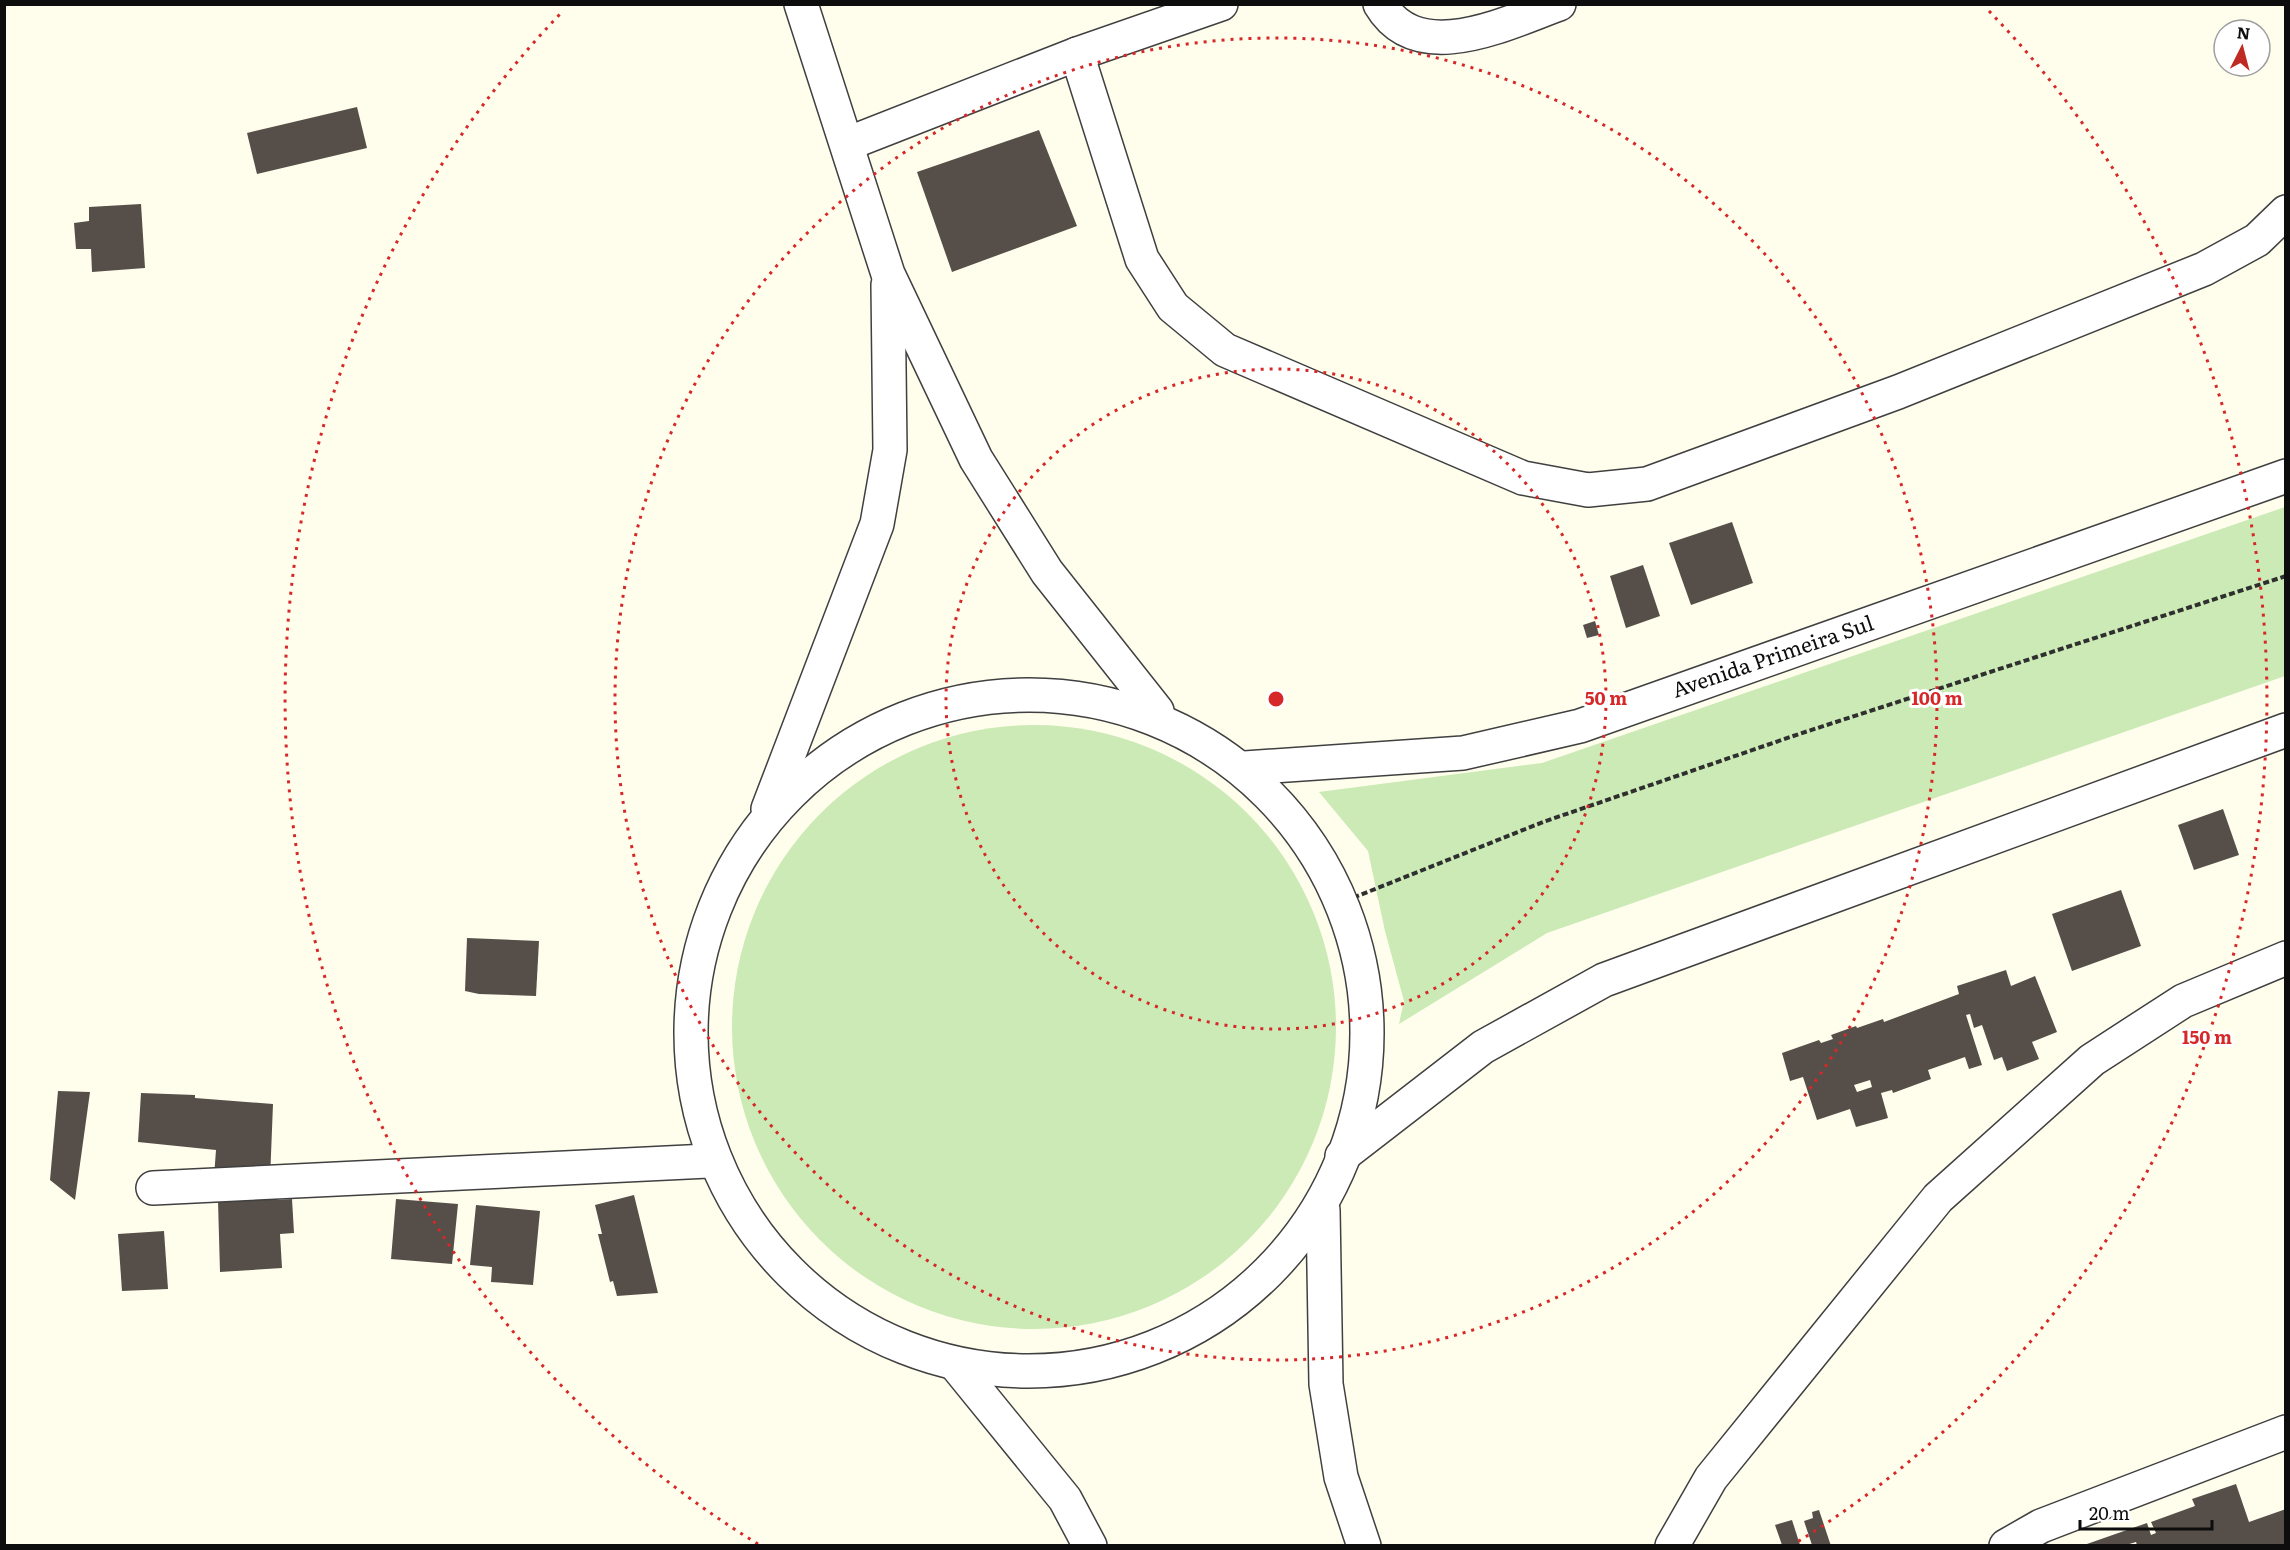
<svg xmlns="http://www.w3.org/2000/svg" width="2290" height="1550" font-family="Literata,serif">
  <rect width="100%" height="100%" fill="#fffdec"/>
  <!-- green -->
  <g fill="#cbeab6">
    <path d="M2285 507V676L1547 933 1399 1024 1404 1001 1385 931 1368 851 1319 792 1542 763Z"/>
    <circle cx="1034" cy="1027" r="302"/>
  </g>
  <!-- building -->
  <g fill="#564f49" fill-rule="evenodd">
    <path d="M357 107 367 148 257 174 247 133Z"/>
    <path d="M1039 130 1077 226 952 272 917 172Z"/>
    <path d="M141 204 145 268 92 272 91 249H76L74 223 89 221V207Z"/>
    <path d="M1732 522 1753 583 1691 605 1669 543Z"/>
    <path d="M1643 565 1660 616 1626 628 1610 576Z"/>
    <path d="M1595 621 1599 635 1587 638 1583 625Z"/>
    <path d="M2223 809 2239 855 2194 870 2178 825Z"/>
    <path d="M2121 890 2141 946 2072 971 2052 914Z"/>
    <path d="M467 938 539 941 536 996 479 994 465 991Z"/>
    <path d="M2006 970 2011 986 2035 976 2057 1032 2032 1042 2039 1059 2007 1071 2002 1057 1994 1060 1982 1025 1974 1028 1970 1014 1966 1015 1982 1065 1969 1069 1965 1057 1928 1070 1931 1079 1893 1093 1892 1090 1881 1093 1888 1118 1856 1127 1850 1109 1817 1120 1803 1077 1790 1081 1782 1053 1819 1040 1821 1043 1833 1039 1831 1035 1856 1026 1857 1028 1883 1019 1884 1022 1959 994 1957 986ZM1870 1080 1872 1087 1857 1092 1854 1085Z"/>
    <path d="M58 1091 90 1092 75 1200 50 1180Z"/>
    <path d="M141 1093 195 1095V1098L273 1104 270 1180 214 1177 216 1150 138 1142Z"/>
    <path d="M634 1195 658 1293 617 1296 613 1281 610 1282 598 1234H602L595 1205Z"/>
    <path d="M277 1197V1200L292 1199 294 1233 280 1234 282 1268 220 1272 218 1201Z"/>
    <path d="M396 1199 458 1204 452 1264 391 1259Z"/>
    <path d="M476 1205 540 1211 533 1285 491 1282 492 1267 470 1265Z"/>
    <path d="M164 1231 168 1289 122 1291 118 1234Z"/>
    <path d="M2236 1484 2249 1522 2286 1509V1545H2137L2136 1542 2126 1545H2084L2147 1523 2151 1535 2156 1533 2151 1522 2195 1506 2192 1499Z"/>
    <path d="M1819 1510 1830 1543 1831 1545H1812L1804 1521 1813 1518 1812 1512Z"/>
    <path d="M1792 1520 1800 1545H1782L1775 1525Z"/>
  </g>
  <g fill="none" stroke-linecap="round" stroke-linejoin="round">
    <!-- minor casing -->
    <g stroke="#404040" stroke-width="36">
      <g id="minor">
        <path d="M801 4 888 274 976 459 1047 572 1157 711"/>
        <path d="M1380 4C1418 68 1506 23 1559 4"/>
        <path d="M1077 54 1142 259 1173 307 1225 350 1523 478 1588 490 1647 484 1898 392 2204 269 2257 240 2286 212"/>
        <path d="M847 144 1077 54 1221 4"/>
        <circle cx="1029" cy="1033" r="338"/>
        <path d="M1245 768 1463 753 1580 726 2286 476"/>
        <path d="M768 809 877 524 890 450 888 285"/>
        <path d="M1342 1156 1483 1047 1604 980 2286 730"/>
        <path d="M153 1188 708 1161"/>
        <path d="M1323 1210 1326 1384 1341 1477 1364 1546"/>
        <path d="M956 1365 1065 1499 1090 1546"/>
        <path d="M1672 1546 1711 1478 1938 1198 2092 1060 2183 1001 2286 958"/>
        <path d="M2006 1546 2041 1526 2286 1432"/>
      </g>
    </g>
    <!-- path -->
    <path stroke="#2f2f2f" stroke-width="4" stroke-dasharray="6 3" stroke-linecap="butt" d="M1345 901 1543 822 1799 734 2286 576"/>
    <!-- minor -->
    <use href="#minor" stroke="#fff" stroke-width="33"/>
  </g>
  <!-- distance rings -->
  <g fill="none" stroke="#d62828" stroke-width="3" stroke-dasharray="3 6">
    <circle cx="1276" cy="699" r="330"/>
    <circle cx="1276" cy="699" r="661"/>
    <path d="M758 1544A991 991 0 0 1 563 11M1989 11A991 991 0 0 1 1794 1544"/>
  </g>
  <g text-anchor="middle" stroke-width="6" stroke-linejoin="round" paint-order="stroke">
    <!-- street labels -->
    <g font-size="21" fill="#0d0d0d" stroke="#fff">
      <text transform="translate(1773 657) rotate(-19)" y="7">Avenida Primeira Sul</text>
    </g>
  </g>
  <circle cx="1276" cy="699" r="9" fill="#d62828" stroke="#fff" stroke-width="3"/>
  <g font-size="18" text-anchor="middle" font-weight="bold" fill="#d62828" stroke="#fff" stroke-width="6" stroke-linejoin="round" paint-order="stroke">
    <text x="1606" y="705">50 m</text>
    <text x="1937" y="705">100 m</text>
    <text x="2207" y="1044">150 m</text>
  </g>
  <!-- border -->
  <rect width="2290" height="1550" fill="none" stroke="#0d0d0d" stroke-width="12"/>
  <!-- north arrow -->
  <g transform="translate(2242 48) rotate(6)"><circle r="28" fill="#ffffff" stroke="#9e9e9e" stroke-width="1.5"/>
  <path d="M0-4.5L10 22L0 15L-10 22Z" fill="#bf2b23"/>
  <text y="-9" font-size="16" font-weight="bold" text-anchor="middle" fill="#0d0d0d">N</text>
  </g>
  <!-- scale -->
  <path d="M2080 1520v9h132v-9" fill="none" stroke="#0d0d0d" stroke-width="3"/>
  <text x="2089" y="1520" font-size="18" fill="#0d0d0d" stroke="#ffffff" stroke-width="4.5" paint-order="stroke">20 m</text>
</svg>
